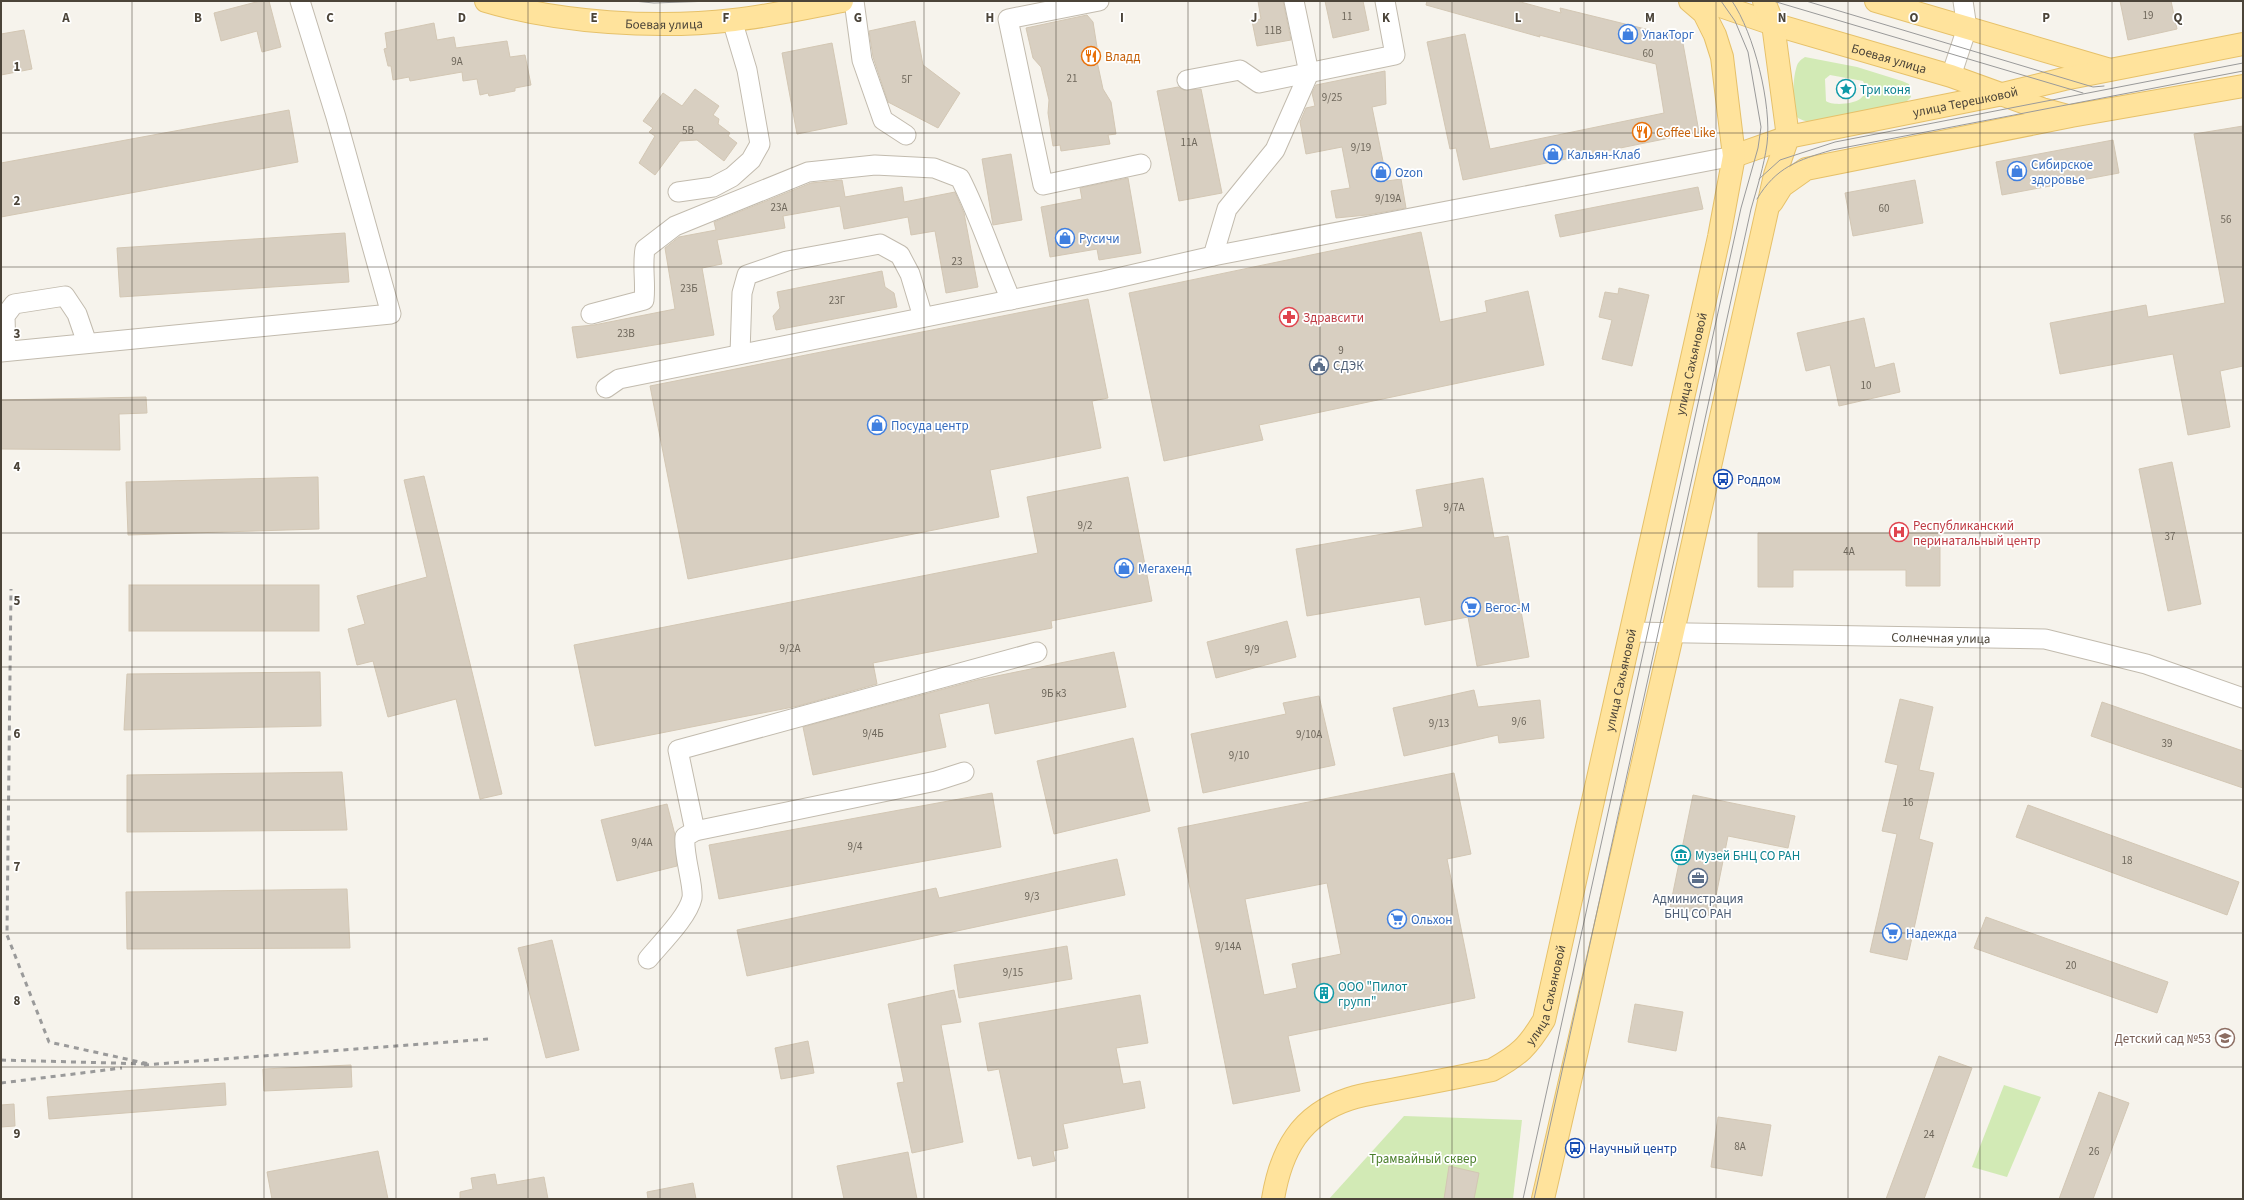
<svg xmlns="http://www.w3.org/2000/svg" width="2244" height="1200" font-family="'Source Sans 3',sans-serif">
  <rect width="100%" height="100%" fill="#f6f3ec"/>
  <!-- green -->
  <g fill="#d2eab5" fill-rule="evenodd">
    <path d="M1805 57 1857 67 1902 81 1909 84 1911 97 1905 103 1809 122C1806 121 1801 120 1798 118 1791 111 1793 78 1796 69 1797 63 1800 60 1805 57ZM1830 75 1863 81 1866 88C1865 93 1864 96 1860 99 1854 104 1832 106 1826 101L1825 79Z"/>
    <path d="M2004 1085 2041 1097 2007 1177 1972 1167Z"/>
    <path d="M1404 1116 1522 1120 1513 1199H1329Z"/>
  </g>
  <!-- building -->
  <g fill="#d8cfc1" stroke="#d3c7b4" fill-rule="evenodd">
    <path d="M260 1H269L281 47 262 52 257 31 221 41 214 13Z"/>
    <path d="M1258 1H1283L1291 40 1257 46 1252 21 1261 19Z"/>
    <path d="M1325 1H1363L1369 30 1333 38Z"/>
    <path d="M1427 1H1517L1561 13 1560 8 1682 38 1699 132 1463 180 1456 148 1450 149 1427 42 1465 34 1490 149 1664 113 1656 64 1539 35 1540 37 1426 5Z"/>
    <path d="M2120 1H2171L2177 29 2128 40Z"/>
    <path d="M1087 15 1093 22 1097 47 1095 52 1103 89 1111 102 1116 134 1108 135 1110 144 1061 151 1060 145 1053 146 1048 113 1049 100 1041 67 1033 58 1026 28Z"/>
    <path d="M915 21 923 65 960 93 938 128 888 102 873 57 869 31Z"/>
    <path d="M434 23 437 40 454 37 456 48 507 41 510 57 525 55 531 85 515 88V91L489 96 488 93 480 95 477 79 463 81 462 72 410 81 409 77 393 80 391 66H388L384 49 387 48 385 33Z"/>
    <path d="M24 30 32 69 1 75V34Z"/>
    <path d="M832 43 847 124 797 134 782 53Z"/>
    <path d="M1385 71 1386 104 1372 107 1387 181 1401 179 1406 208 1367 215 1336 218 1331 191 1350 188 1342 147 1306 154 1300 122 1306 108 1315 106 1312 93 1316 85Z"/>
    <path d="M1178 87 1184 90 1201 89 1222 193 1179 201 1157 91Z"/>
    <path d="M695 89 719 106 713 115 719 119 718 124 730 133 728 136 737 143 724 161 697 140 680 141 655 175 639 163 655 136 649 132 653 128 643 121 663 93 682 106Z"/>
    <path d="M289 110 298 162 1 217V163Z"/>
    <path d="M2243 126V366L2220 371 2230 427 2188 435 2173 354 2060 374 2050 323 2146 305 2148 317 2225 303 2194 134Z"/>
    <path d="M2113 140 2119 173 2002 195 1996 162Z"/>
    <path d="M1011 154 1022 220 993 225 982 159Z"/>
    <path d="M1128 178 1141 253 1099 260 1097 249 1050 257 1041 207 1082 199 1080 188Z"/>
    <path d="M842 180 845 197 902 187 904 202 955 192 964 213 978 287 946 293 935 231 911 235 908 217 844 229 840 206 783 216 785 228 717 240 722 264 702 268 714 335 577 358 572 327 594 325 675 309 665 248 679 237 716 230 714 222 811 183Z"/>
    <path d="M1915 180 1923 223 1853 236 1845 193Z"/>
    <path d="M1698 187 1703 209 1560 237 1555 215Z"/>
    <path d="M1421 232 1440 322 1487 312 1485 301 1528 291 1544 365 1259 425 1263 440 1164 461 1129 293Z"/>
    <path d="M345 233 349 282 120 297 117 248Z"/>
    <path d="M882 271 885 287 894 293 897 307 776 330 773 316 780 308 777 292Z"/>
    <path d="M1619 288 1649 295 1632 366 1602 359 1612 320 1599 317 1605 292 1618 294Z"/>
    <path d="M1088 299 1108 398 1092 401 1101 448 990 470 999 517 688 579 650 386Z"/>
    <path d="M1864 318 1875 368 1894 363 1900 392 1839 406 1830 365 1806 371 1797 333Z"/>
    <path d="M146 397 147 413 119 414 120 450 1 449V400Z"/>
    <path d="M2172 462 2201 604 2168 611 2139 469Z"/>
    <path d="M424 476 502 794 480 799 456 699 388 717 373 661 357 665 348 629 365 624 357 596 427 577 404 480Z"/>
    <path d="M318 477 319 529 128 535 126 482Z"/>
    <path d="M1128 477 1152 601 1051 621 1052 628 873 663 877 684 798 706 595 746 574 645 1038 553 1027 497Z"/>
    <path d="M1483 478 1494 538 1508 536 1529 657 1477 666 1468 617 1425 625 1420 597 1307 616 1296 549 1423 527 1416 490Z"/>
    <path d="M1758 533H1940V586H1906V570H1793V587H1758Z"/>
    <rect x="129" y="585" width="190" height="46"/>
    <path d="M1287 621 1296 657 1216 678 1207 642Z"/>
    <path d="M1114 652 1126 707 995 734 989 703 939 714 946 747 813 775 803 727 977 680Z"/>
    <path d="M320 672 321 726 124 730 127 674Z"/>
    <path d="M1474 690 1478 707 1540 700 1544 738 1499 743 1498 735 1404 756 1393 708Z"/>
    <path d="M1319 696 1335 765 1203 793 1191 734 1286 714 1283 703Z"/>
    <path d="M1900 699 1933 707 1919 770 1934 773 1919 839 1933 843 1907 960 1870 952 1897 834 1882 831 1898 765 1885 762Z"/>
    <path d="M2102 702 2243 751V788L2091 736Z"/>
    <path d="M1133 738 1150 811 1054 834 1037 761Z"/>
    <path d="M342 772 347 830 127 832V775Z"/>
    <path d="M1454 773 1471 854 1447 859 1475 998 1288 1036 1300 1091 1233 1104 1178 828ZM1327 883 1341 954 1292 964 1297 988 1264 995 1245 899Z"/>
    <path d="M992 793 1001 847 719 899 709 845Z"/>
    <path d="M1693 795 1795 816 1788 848 1728 836 1712 916 1670 907Z"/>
    <path d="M667 804 675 835 677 866 617 881 601 820Z"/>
    <path d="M2028 805 2239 882 2227 915 2016 837Z"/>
    <path d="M1117 859 1125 895 747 976 737 930 936 888 939 898Z"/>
    <path d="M347 889 350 948 127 949 126 892Z"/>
    <path d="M1986 917 2168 982 2157 1013 1974 948Z"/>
    <path d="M552 940 579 1050 546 1058 518 948Z"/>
    <path d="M1067 946 1072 979 959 998 954 965Z"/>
    <path d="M954 990 961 1022 941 1025 963 1142 912 1153 897 1083 904 1082 888 1004Z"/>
    <path d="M1140 995 1148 1043 1116 1048 1123 1084 1140 1081 1145 1108 1063 1124 1068 1148 1053 1151 1055 1161 1033 1166 1031 1156 1018 1159 999 1069 988 1071 979 1023Z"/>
    <path d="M1635 1004 1683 1012 1676 1051 1628 1042Z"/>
    <path d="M808 1041 814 1073 781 1079 775 1048Z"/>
    <path d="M1939 1056 1972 1068 1924 1199H1886Z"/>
    <path d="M351 1065 352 1087 264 1091 263 1069Z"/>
    <path d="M225 1083 226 1105 49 1119 47 1097Z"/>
    <path d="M2099 1092 2129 1103 2093 1199H2059Z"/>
    <path d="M14 1104 15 1126 1 1127V1105Z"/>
    <path d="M1718 1117 1771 1125 1762 1176 1711 1167Z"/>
    <path d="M378 1151 388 1199H272L267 1172Z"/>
    <path d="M908 1152 917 1199H844L837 1166Z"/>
    <path d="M1449 1166 1479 1173 1474 1199H1444Z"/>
    <path d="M495 1174 497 1185 544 1177 548 1199H460V1192L473 1189 471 1178Z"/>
    <path d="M693 1183 696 1199H648L647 1192Z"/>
  </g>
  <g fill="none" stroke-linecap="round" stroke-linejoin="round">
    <!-- minor casing -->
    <g stroke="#c2bbae" stroke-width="21">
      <g id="minor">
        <path d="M854 1 862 60 883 120 906 135"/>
        <path d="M1099 1 1008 19 1043 185 1141 164"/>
        <path d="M1951 76 1967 28 1963 1"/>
        <path d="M1187 80 1240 70 1259 83 1395 55 1385 1"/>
        <path d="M678 192 713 187 732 177 751 160 760 144 747 70 732 20"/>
        <path d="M1213 256 1227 209 1275 150 1309 73 1294 1"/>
        <path d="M591 314 644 300C646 283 642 266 645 249L675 226 808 172 875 165 934 168 960 178C980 217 993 259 1011 300"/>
        <path d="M6 351 5 316 14 304 65 296 77 314 87 343"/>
        <path d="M1 352 391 314 336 117 300 1"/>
        <path d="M740 354 742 293 747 275 787 261 880 244 900 255 910 274 923 317"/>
        <path d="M606 388 619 379 1104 281 1213 256 1734 156"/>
        <path id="s1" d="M1630 632 2045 639 2146 664 2243 698"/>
        <path d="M695 831 678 750 1037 652"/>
        <path d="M648 959C660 944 688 917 692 898 694 886 683 854 685 837L695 831 936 781 964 772"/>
      </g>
    </g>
    <!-- major casing -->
    <g stroke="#e6c16a" stroke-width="24">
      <g id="major">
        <path id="s2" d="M486 1C559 23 658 29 734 20 770 16 806 8 842 1"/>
        <path id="s3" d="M1706 1 1773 24 1951 76 2042 109 2068 116"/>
        <path d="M1876 1 2107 69"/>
        <path id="s4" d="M1734 156 1788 137 2003 94 2064 79 2243 44"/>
        <path d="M1772 202 1782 186 1806 169 2071 116 2243 86"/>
        <path id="s5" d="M1273 1199C1281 1151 1300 1115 1349 1099 1364 1094 1381 1092 1396 1089 1428 1083 1460 1077 1492 1070 1519 1055 1528 1047 1544 1020L1719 237 1734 156 1722 57 1715 35 1704 13 1690 1"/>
        <path d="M1543 1199 1682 592 1775 175 1788 137 1773 24 1764 1"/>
      </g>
    </g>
    <!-- minor -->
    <use href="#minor" stroke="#fff" stroke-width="19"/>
    <!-- major -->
    <use href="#major" stroke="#ffe39c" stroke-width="22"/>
    <!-- tram -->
    <g stroke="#9a9a9a" stroke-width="1">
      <path d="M633 1 654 3 713 1"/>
      <path d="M1773 1 2083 93"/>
      <path d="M1806 1 2093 87 2104 86"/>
      <path d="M1759 179 1780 160 1835 142 2243 63"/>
      <path d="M1757 199C1776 167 1798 160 1832 150L2243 71"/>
      <path d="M1523 1199 1741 208 1758 148 1761 127 1748 52 1735 21 1721 1"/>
      <path d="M1534 1199 1751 209C1757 188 1764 166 1767 144 1772 105 1754 33 1732 1"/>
    </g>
    <!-- rail -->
    <g stroke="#9a9a9a" stroke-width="3" stroke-dasharray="5 5" stroke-linecap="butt">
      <path d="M1 1060 149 1064 49 1042 7 935 11 589"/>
      <path d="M144 1065 488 1039"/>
      <path d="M1 1083 122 1068"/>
    </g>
  </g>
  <!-- grid -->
  <path fill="none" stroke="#4b4439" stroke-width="1" stroke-opacity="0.55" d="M132 1V1199M264 1V1199M396 1V1199M528 1V1199M660 1V1199M792 1V1199M924 1V1199M1056 1V1199M1188 1V1199M1320 1V1199M1452 1V1199M1584 1V1199M1716 1V1199M1848 1V1199M1980 1V1199M2112 1V1199M1 133H2243M1 267H2243M1 400H2243M1 533H2243M1 667H2243M1 800H2243M1 933H2243M1 1067H2243"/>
  <!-- icons -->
  <defs>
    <g id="shop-ring" transform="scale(1)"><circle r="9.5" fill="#fff" stroke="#3f7fe0" stroke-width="1.5"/><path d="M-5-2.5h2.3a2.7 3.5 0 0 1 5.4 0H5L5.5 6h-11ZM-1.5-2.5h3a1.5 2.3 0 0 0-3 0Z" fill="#3f7fe0"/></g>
    <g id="restaurant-ring" transform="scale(1)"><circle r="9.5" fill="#fff" stroke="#e8710a" stroke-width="1.5"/><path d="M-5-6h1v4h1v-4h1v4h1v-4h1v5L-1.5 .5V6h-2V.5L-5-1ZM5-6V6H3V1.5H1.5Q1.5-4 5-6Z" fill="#e8710a"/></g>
    <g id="sight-ring" transform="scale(1)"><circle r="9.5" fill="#fff" stroke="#0f9aa8" stroke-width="1.5"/><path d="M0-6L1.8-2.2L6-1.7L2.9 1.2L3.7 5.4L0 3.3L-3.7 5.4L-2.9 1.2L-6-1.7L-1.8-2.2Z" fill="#0f9aa8"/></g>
    <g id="pharmacy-ring" transform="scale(1)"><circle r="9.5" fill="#fff" stroke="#e0444e" stroke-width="1.5"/><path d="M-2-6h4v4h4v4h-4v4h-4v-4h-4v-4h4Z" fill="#e0444e"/></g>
    <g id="civic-ring" transform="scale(1)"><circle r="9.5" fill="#fff" stroke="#5c6f8a" stroke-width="1.5"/><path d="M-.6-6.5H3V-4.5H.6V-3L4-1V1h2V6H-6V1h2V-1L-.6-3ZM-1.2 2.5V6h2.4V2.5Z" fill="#5c6f8a"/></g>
    <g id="bus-ring" transform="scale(1)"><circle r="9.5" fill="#fff" stroke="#1a4fb4" stroke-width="1.5"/><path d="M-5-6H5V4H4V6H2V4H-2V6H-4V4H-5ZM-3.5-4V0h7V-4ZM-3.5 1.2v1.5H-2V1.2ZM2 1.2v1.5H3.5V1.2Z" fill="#1a4fb4"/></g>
    <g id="hospital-ring" transform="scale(1)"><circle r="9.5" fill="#fff" stroke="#e0444e" stroke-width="1.5"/><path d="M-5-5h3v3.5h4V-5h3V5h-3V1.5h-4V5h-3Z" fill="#e0444e"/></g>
    <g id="supermarket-ring" transform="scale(1)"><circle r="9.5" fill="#fff" stroke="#3f7fe0" stroke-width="1.5"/><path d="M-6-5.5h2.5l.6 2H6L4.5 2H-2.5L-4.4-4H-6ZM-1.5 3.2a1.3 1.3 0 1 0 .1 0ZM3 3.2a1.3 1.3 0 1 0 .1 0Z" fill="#3f7fe0"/></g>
    <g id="museum-ring" transform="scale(1)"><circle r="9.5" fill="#fff" stroke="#0f9aa8" stroke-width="1.5"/><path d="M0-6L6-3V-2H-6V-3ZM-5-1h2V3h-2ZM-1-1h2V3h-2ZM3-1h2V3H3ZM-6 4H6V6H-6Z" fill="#0f9aa8"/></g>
    <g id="office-ring" transform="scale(1)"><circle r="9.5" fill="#fff" stroke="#5c6f8a" stroke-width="1.5"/><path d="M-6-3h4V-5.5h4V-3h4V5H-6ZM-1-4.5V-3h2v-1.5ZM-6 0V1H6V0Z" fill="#5c6f8a"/></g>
    <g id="building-ring" transform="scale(1)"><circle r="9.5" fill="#fff" stroke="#0f9aa8" stroke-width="1.5"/><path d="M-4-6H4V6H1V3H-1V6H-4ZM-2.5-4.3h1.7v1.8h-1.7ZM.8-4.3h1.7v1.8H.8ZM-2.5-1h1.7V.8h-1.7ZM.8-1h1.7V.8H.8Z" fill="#0f9aa8"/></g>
    <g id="school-ring" transform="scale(1)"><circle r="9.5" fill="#fff" stroke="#8d6e63" stroke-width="1.5"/><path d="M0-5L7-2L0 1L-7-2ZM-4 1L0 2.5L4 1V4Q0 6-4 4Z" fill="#8d6e63"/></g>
  </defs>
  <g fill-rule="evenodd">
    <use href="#shop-ring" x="1628" y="34"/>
    <use href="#restaurant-ring" x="1091" y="56"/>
    <use href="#sight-ring" x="1846" y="89"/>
    <use href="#restaurant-ring" x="1642" y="132"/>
    <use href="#shop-ring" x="1553" y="154"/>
    <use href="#shop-ring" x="2017" y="171"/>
    <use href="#shop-ring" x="1381" y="172"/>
    <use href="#shop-ring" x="1065" y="238"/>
    <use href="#pharmacy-ring" x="1289" y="317"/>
    <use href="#civic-ring" x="1319" y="365"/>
    <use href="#shop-ring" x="877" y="425"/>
    <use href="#bus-ring" x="1723" y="479"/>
    <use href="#hospital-ring" x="1899" y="532"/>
    <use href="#shop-ring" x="1124" y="568"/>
    <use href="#supermarket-ring" x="1471" y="607"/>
    <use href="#museum-ring" x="1681" y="855"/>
    <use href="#office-ring" x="1698" y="878"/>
    <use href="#supermarket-ring" x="1397" y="919"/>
    <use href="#supermarket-ring" x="1892" y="933"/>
    <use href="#building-ring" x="1324" y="993"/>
    <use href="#school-ring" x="2225" y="1038"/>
    <use href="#bus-ring" x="1575" y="1148"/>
  </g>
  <g text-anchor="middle" stroke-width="3.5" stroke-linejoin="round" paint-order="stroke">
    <!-- number labels -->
    <g font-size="11" fill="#6e675b">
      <text x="2148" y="19">19</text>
      <text x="1347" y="20">11</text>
      <text x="1273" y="34">11В</text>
      <text x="1648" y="57">60</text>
      <text x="457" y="65">9А</text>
      <text x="1072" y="82">21</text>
      <text x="907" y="83">5Г</text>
      <text x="1332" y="101">9/25</text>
      <text x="688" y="134">5В</text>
      <text x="1189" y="146">11А</text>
      <text x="1361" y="151">9/19</text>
      <text x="1388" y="202">9/19А</text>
      <text x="779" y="211">23А</text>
      <text x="1884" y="212">60</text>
      <text x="2226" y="223">56</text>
      <text x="957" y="265">23</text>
      <text x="689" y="292">23Б</text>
      <text x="837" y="304">23Г</text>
      <text x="626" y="337">23В</text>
      <text x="1341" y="354">9</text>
      <text x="1866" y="389">10</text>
      <text x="1454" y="511">9/7А</text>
      <text x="1085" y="529">9/2</text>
      <text x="2170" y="540">37</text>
      <text x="1849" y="555">4А</text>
      <text x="790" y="652">9/2А</text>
      <text x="1252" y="653">9/9</text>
      <text x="1054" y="697">9Б к3</text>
      <text x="1519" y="725">9/6</text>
      <text x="1439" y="727">9/13</text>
      <text x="873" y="737">9/4Б</text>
      <text x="1309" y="738">9/10А</text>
      <text x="2167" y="747">39</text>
      <text x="1239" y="759">9/10</text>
      <text x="1908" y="806">16</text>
      <text x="642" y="846">9/4А</text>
      <text x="855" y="850">9/4</text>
      <text x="2127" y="864">18</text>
      <text x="1032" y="900">9/3</text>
      <text x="1228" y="950">9/14А</text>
      <text x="2071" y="969">20</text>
      <text x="1013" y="976">9/15</text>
      <text x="1929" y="1138">24</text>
      <text x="1740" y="1150">8А</text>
      <text x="2094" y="1155">26</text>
    </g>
    <!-- street labels -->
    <g font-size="13" fill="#4b4439" stroke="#fff">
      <text dy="5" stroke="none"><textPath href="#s2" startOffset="180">Боевая улица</textPath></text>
      <text dy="5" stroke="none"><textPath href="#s3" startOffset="192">Боевая улица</textPath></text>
      <text dy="5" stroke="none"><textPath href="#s4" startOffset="238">улица Терешковой</textPath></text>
      <text dy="5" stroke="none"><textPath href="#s5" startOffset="1025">улица Сахьяновой</textPath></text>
      <text dy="5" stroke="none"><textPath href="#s1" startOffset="311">Солнечная улица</textPath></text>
      <text dy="5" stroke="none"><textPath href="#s5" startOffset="701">улица Сахьяновой</textPath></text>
      <text dy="5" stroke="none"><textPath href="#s5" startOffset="377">улица Сахьяновой</textPath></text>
    </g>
    <!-- shop labels -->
    <g font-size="13" fill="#366cbe" stroke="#fff" text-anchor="start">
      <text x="1642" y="39">УпакТорг</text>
      <text x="1567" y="159">Кальян-Клаб</text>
      <text x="2031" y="169">Сибирское<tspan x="2031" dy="15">здоровье</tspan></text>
      <text x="1395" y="177">Ozon</text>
      <text x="1079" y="243">Русичи</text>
      <text x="891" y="430">Посуда центр</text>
      <text x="1138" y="573">Мегахенд</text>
      <text x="1485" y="612">Вегос-М</text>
      <text x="1411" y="924">Ольхон</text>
      <text x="1906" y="938">Надежда</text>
    </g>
    <!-- food labels -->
    <g font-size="13" fill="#c56008" stroke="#fff" text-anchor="start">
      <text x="1105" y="61">Владд</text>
      <text x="1656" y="137">Coffee Like</text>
    </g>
    <!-- culture labels -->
    <g font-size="13" fill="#0d838f" stroke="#fff" text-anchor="start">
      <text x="1860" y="94">Три коня</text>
      <text x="1695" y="860">Музей БНЦ СО РАН</text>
      <text x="1338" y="991">ООО "Пилот<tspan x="1338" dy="15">групп"</tspan></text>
    </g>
    <!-- health labels -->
    <g font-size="13" fill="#be3a42" stroke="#fff" text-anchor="start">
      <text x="1303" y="322">Здравсити</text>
      <text x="1913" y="530">Республиканский<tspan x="1913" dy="15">перинатальный центр</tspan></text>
    </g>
    <!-- service labels -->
    <g font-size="13" fill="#4e5e75" stroke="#fff" text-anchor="start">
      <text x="1333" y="370">СДЭК</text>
      <text x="1698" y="903" text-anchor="middle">Администрация<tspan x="1698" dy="15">БНЦ СО РАН</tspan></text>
    </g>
    <!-- transit labels -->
    <g font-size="13" fill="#164399" stroke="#fff" text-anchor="start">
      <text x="1737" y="484">Роддом</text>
      <text x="1589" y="1153">Научный центр</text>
    </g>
    <!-- education labels -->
    <g font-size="13" fill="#785e54" stroke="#fff" text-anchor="end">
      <text x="2211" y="1043">Детский сад №53</text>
    </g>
    <!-- park labels -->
    <g font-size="13" fill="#4a7f2a" stroke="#fff">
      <text x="1423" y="1163">Трамвайный сквер</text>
    </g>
  </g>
  <g font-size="13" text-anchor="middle" font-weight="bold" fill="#4b4439" stroke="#fff" stroke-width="3.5" stroke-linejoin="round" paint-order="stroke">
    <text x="66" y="22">A</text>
    <text x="198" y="22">B</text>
    <text x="330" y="22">C</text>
    <text x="462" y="22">D</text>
    <text x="594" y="22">E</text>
    <text x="726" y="22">F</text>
    <text x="858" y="22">G</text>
    <text x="990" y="22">H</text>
    <text x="1122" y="22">I</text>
    <text x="1254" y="22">J</text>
    <text x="1386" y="22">K</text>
    <text x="1518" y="22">L</text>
    <text x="1650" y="22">M</text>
    <text x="1782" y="22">N</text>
    <text x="1914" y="22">O</text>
    <text x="2046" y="22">P</text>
    <text x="2178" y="22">Q</text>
    <text x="17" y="71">1</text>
    <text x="17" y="205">2</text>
    <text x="17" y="338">3</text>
    <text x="17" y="471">4</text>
    <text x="17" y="605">5</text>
    <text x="17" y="738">6</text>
    <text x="17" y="871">7</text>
    <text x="17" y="1005">8</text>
    <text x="17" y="1138">9</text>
  </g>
  <!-- border -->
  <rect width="2244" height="1200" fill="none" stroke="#4b4439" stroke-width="4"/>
</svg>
